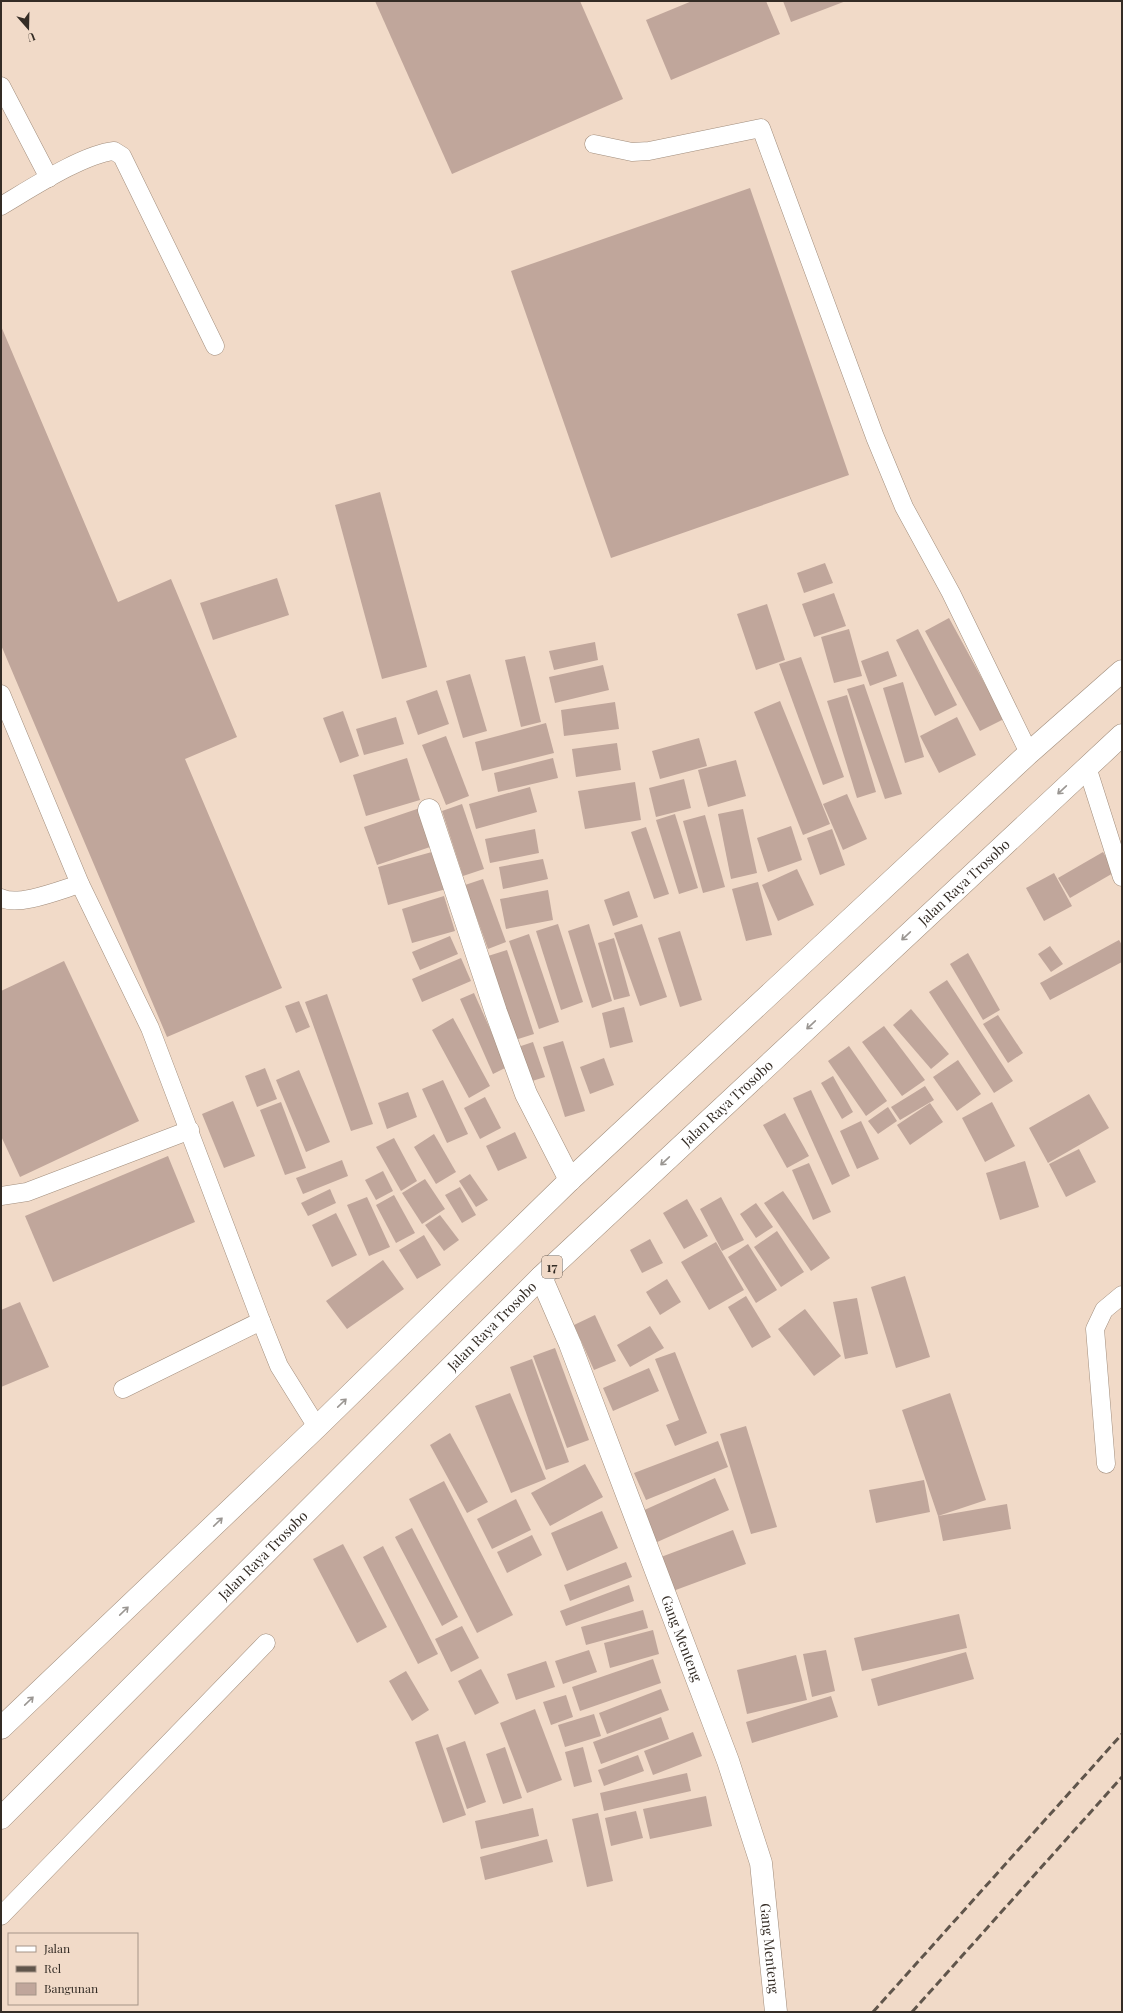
<svg xmlns="http://www.w3.org/2000/svg" width="1123" height="2013" font-family="'Playfair Display',serif">
  <rect width="100%" height="100%" fill="#f1dac8"/>
  <!-- building -->
  <g fill="#c0a69b">
    <path d="M375 1H580L623 99 452 174Z"/>
    <path d="M692 1H766L780 34 671 80 646 20Z"/>
    <path d="M783 1H846L791 22Z"/>
    <path d="M750 188 849 475 611 558 511 271Z"/>
    <path d="M1 326 118 602 171 579 237 737 185 759 282 988 167 1037 1 645Z"/>
    <path d="M380 492 427 667 382 679 335 505Z"/>
    <path d="M825 563 833 583 804 593 797 573Z"/>
    <path d="M277 578 289 615 213 640 200 603Z"/>
    <path d="M834 593 846 626 814 637 802 604Z"/>
    <path d="M767 604 785 660 756 670 737 614Z"/>
    <path d="M949 618 1004 719 980 731 925 631Z"/>
    <path d="M849 629 862 676 834 683 821 637Z"/>
    <path d="M918 629 957 705 935 716 896 640Z"/>
    <path d="M595 642 598 660 554 670 549 651Z"/>
    <path d="M888 651 897 676 870 686 861 661Z"/>
    <path d="M525 656 541 722 521 727 505 660Z"/>
    <path d="M801 657 844 777 823 785 779 664Z"/>
    <path d="M603 665 609 690 555 703 549 677Z"/>
    <path d="M470 674 487 731 463 738 446 681Z"/>
    <path d="M903 682 924 757 905 763 883 688Z"/>
    <path d="M864 684 902 794 885 799 847 689Z"/>
    <path d="M437 690 449 724 418 735 406 701Z"/>
    <path d="M847 695 876 792 857 798 827 701Z"/>
    <path d="M780 701 830 824 803 835 754 712Z"/>
    <path d="M615 702 619 729 564 736 561 710Z"/>
    <path d="M343 711 359 756 340 763 323 718Z"/>
    <path d="M396 717 404 744 364 755 356 729Z"/>
    <path d="M957 717 976 755 939 773 920 736Z"/>
    <path d="M546 723 554 753 482 771 475 742Z"/>
    <path d="M446 736 469 796 446 805 422 745Z"/>
    <path d="M699 738 707 766 660 779 652 751Z"/>
    <path d="M617 743 621 770 576 777 572 749Z"/>
    <path d="M407 758 420 800 366 816 353 775Z"/>
    <path d="M553 758 558 778 498 792 494 773Z"/>
    <path d="M736 760 746 796 708 807 698 770Z"/>
    <path d="M684 779 691 808 656 817 649 788Z"/>
    <path d="M635 782 641 820 585 829 578 791Z"/>
    <path d="M530 787 537 812 476 829 469 804Z"/>
    <path d="M847 794 867 839 843 850 823 804Z"/>
    <path d="M462 804 484 869 463 876 442 811Z"/>
    <path d="M420 808 433 846 377 865 364 827Z"/>
    <path d="M743 809 757 873 731 879 718 814Z"/>
    <path d="M675 814 698 888 679 894 656 820Z"/>
    <path d="M705 815 725 887 703 893 683 821Z"/>
    <path d="M791 826 802 860 768 872 757 838Z"/>
    <path d="M646 827 669 894 654 899 631 832Z"/>
    <path d="M535 829 539 853 490 863 485 839Z"/>
    <path d="M832 829 845 865 820 875 807 838Z"/>
    <path d="M439 850 450 888 388 905 378 867Z"/>
    <path d="M1103 852 1115 872 1070 898 1058 878Z"/>
    <path d="M543 859 548 879 503 889 499 867Z"/>
    <path d="M797 869 814 905 778 921 762 885Z"/>
    <path d="M1054 873 1072 906 1044 921 1026 888Z"/>
    <path d="M483 879 506 942 488 949 465 885Z"/>
    <path d="M758 882 772 935 746 941 732 889Z"/>
    <path d="M548 890 553 920 506 929 500 899Z"/>
    <path d="M629 891 638 917 613 926 604 900Z"/>
    <path d="M444 896 455 931 412 943 402 909Z"/>
    <path d="M558 924 583 1002 561 1010 536 931Z"/>
    <path d="M589 924 612 1001 592 1008 568 931Z"/>
    <path d="M642 924 667 997 640 1006 614 933Z"/>
    <path d="M680 931 702 1000 680 1007 658 938Z"/>
    <path d="M529 934 559 1022 539 1029 509 941Z"/>
    <path d="M450 936 458 954 420 970 412 952Z"/>
    <path d="M614 938 630 996 614 1000 598 943Z"/>
    <path d="M1119 940 1122 945V962L1050 1000 1040 983Z"/>
    <path d="M1050 946 1063 964 1051 972 1038 954Z"/>
    <path d="M507 950 534 1034 515 1040 488 956Z"/>
    <path d="M968 953 1000 1010 983 1020 950 964Z"/>
    <path d="M461 958 471 981 422 1002 412 979Z"/>
    <path d="M64 961 139 1121 20 1177 1 1136V991Z"/>
    <path d="M947 980 1013 1081 994 1093 929 992Z"/>
    <path d="M474 993 507 1067 493 1074 460 999Z"/>
    <path d="M327 994 373 1124 351 1131 305 1002Z"/>
    <path d="M299 1001 310 1027 296 1033 285 1006Z"/>
    <path d="M624 1007 633 1042 610 1048 602 1013Z"/>
    <path d="M911 1009 949 1054 931 1069 893 1025Z"/>
    <path d="M998 1015 1023 1053 1008 1063 983 1024Z"/>
    <path d="M453 1018 490 1086 469 1098 432 1030Z"/>
    <path d="M884 1026 925 1080 902 1096 862 1042Z"/>
    <path d="M563 1041 585 1111 565 1117 543 1047Z"/>
    <path d="M533 1042 545 1077 529 1082 518 1047Z"/>
    <path d="M849 1046 887 1101 866 1116 828 1061Z"/>
    <path d="M604 1058 614 1085 590 1094 580 1067Z"/>
    <path d="M958 1060 981 1094 957 1111 933 1077Z"/>
    <path d="M265 1068 277 1099 257 1107 245 1076Z"/>
    <path d="M299 1070 330 1142 306 1152 276 1080Z"/>
    <path d="M833 1076 853 1112 842 1119 821 1083Z"/>
    <path d="M443 1080 468 1134 447 1143 422 1089Z"/>
    <path d="M925 1086 934 1100 900 1120 891 1107Z"/>
    <path d="M811 1090 850 1176 832 1185 793 1098Z"/>
    <path d="M408 1092 417 1117 387 1129 378 1103Z"/>
    <path d="M1089 1094 1109 1128 1048 1163 1029 1128Z"/>
    <path d="M485 1097 501 1128 480 1139 464 1108Z"/>
    <path d="M233 1101 255 1156 224 1168 202 1114Z"/>
    <path d="M281 1102 306 1168 285 1175 260 1110Z"/>
    <path d="M992 1102 1015 1146 985 1162 962 1118Z"/>
    <path d="M930 1103 943 1122 910 1145 897 1125Z"/>
    <path d="M888 1107 897 1121 878 1134 868 1121Z"/>
    <path d="M785 1113 809 1156 787 1168 763 1125Z"/>
    <path d="M861 1121 879 1159 857 1169 840 1131Z"/>
    <path d="M515 1132 527 1158 498 1171 486 1146Z"/>
    <path d="M434 1134 456 1172 436 1184 414 1147Z"/>
    <path d="M394 1138 417 1181 401 1191 376 1147Z"/>
    <path d="M1079 1149 1096 1182 1066 1197 1049 1164Z"/>
    <path d="M168 1156 195 1222 53 1282 25 1216Z"/>
    <path d="M342 1160 348 1176 303 1194 296 1178Z"/>
    <path d="M1025 1161 1039 1207 1000 1220 986 1173Z"/>
    <path d="M809 1163 831 1212 813 1220 792 1170Z"/>
    <path d="M383 1171 393 1191 376 1200 365 1180Z"/>
    <path d="M470 1174 488 1200 476 1207 459 1181Z"/>
    <path d="M425 1179 445 1209 422 1224 402 1193Z"/>
    <path d="M460 1187 476 1215 462 1223 445 1195Z"/>
    <path d="M330 1189 336 1203 308 1216 301 1203Z"/>
    <path d="M783 1191 830 1258 811 1271 764 1203Z"/>
    <path d="M394 1195 415 1233 396 1243 376 1205Z"/>
    <path d="M367 1197 390 1247 369 1256 347 1205Z"/>
    <path d="M721 1197 744 1240 722 1251 700 1209Z"/>
    <path d="M687 1199 708 1236 684 1249 663 1213Z"/>
    <path d="M756 1203 773 1227 756 1238 740 1214Z"/>
    <path d="M336 1213 357 1255 332 1267 312 1225Z"/>
    <path d="M440 1215 459 1240 444 1251 425 1225Z"/>
    <path d="M777 1231 804 1272 781 1287 754 1247Z"/>
    <path d="M424 1235 441 1265 417 1279 399 1250Z"/>
    <path d="M650 1239 663 1263 642 1273 630 1250Z"/>
    <path d="M716 1242 744 1290 709 1310 681 1262Z"/>
    <path d="M748 1244 777 1290 756 1303 728 1257Z"/>
    <path d="M383 1260 404 1289 347 1329 326 1301Z"/>
    <path d="M905 1276 930 1357 896 1368 871 1287Z"/>
    <path d="M667 1279 681 1302 660 1315 646 1292Z"/>
    <path d="M746 1296 771 1337 752 1348 728 1307Z"/>
    <path d="M857 1298 868 1354 845 1359 833 1302Z"/>
    <path d="M20 1302 49 1367 1 1387V1310Z"/>
    <path d="M805 1309 841 1356 814 1376 778 1329Z"/>
    <path d="M595 1315 616 1361 594 1370 574 1325Z"/>
    <path d="M650 1326 664 1348 630 1367 617 1345Z"/>
    <path d="M555 1348 589 1440 567 1448 533 1356Z"/>
    <path d="M675 1352 707 1433 675 1446 666 1425 679 1420 655 1359Z"/>
    <path d="M532 1359 569 1462 546 1470 510 1367Z"/>
    <path d="M649 1368 659 1391 613 1411 603 1388Z"/>
    <path d="M510 1393 546 1479 511 1493 475 1406Z"/>
    <path d="M950 1393 986 1500 938 1516 1007 1504 1011 1529 943 1541 938 1516 902 1410Z"/>
    <path d="M746 1426 777 1527 751 1534 720 1434Z"/>
    <path d="M450 1433 488 1502 467 1513 430 1445Z"/>
    <path d="M718 1441 728 1467 646 1500 634 1473Z"/>
    <path d="M585 1464 603 1497 550 1526 531 1493Z"/>
    <path d="M715 1478 729 1510 655 1543 640 1512Z"/>
    <path d="M924 1480 930 1512 876 1523 869 1490Z"/>
    <path d="M444 1481 513 1615 477 1633 409 1499Z"/>
    <path d="M516 1499 531 1530 492 1549 477 1519Z"/>
    <path d="M602 1511 618 1548 567 1571 551 1533Z"/>
    <path d="M412 1528 458 1617 442 1626 395 1537Z"/>
    <path d="M733 1530 746 1564 673 1591 661 1557Z"/>
    <path d="M532 1535 542 1555 507 1573 497 1552Z"/>
    <path d="M343 1544 387 1627 357 1643 313 1559Z"/>
    <path d="M383 1546 438 1654 418 1664 363 1557Z"/>
    <path d="M626 1562 632 1577 570 1601 564 1585Z"/>
    <path d="M629 1585 634 1601 566 1626 560 1611Z"/>
    <path d="M643 1610 648 1628 586 1645 581 1627Z"/>
    <path d="M959 1614 967 1648 862 1671 854 1638Z"/>
    <path d="M462 1626 479 1658 451 1672 435 1639Z"/>
    <path d="M653 1630 659 1654 610 1668 604 1643Z"/>
    <path d="M589 1650 597 1672 563 1684 555 1661Z"/>
    <path d="M826 1650 835 1691 812 1697 803 1654Z"/>
    <path d="M966 1652 974 1679 878 1706 871 1679Z"/>
    <path d="M796 1655 807 1700 747 1714 737 1670Z"/>
    <path d="M653 1659 661 1683 580 1711 572 1687Z"/>
    <path d="M546 1661 555 1687 516 1700 507 1674Z"/>
    <path d="M481 1669 499 1703 475 1715 458 1681Z"/>
    <path d="M406 1671 429 1710 412 1721 389 1681Z"/>
    <path d="M661 1689 669 1710 607 1734 599 1713Z"/>
    <path d="M566 1695 573 1717 551 1725 543 1702Z"/>
    <path d="M831 1696 838 1717 752 1743 746 1722Z"/>
    <path d="M535 1709 562 1780 527 1793 500 1723Z"/>
    <path d="M594 1714 601 1736 565 1747 558 1725Z"/>
    <path d="M661 1717 669 1739 601 1764 593 1742Z"/>
    <path d="M693 1732 702 1756 653 1775 644 1751Z"/>
    <path d="M438 1734 466 1815 443 1823 415 1742Z"/>
    <path d="M465 1741 486 1802 467 1809 446 1748Z"/>
    <path d="M505 1747 522 1798 503 1804 486 1754Z"/>
    <path d="M583 1747 592 1782 574 1787 565 1752Z"/>
    <path d="M638 1755 644 1771 604 1786 598 1770Z"/>
    <path d="M687 1773 691 1791 604 1811 600 1793Z"/>
    <path d="M706 1796 712 1826 650 1839 643 1809Z"/>
    <path d="M533 1808 539 1836 481 1849 475 1821Z"/>
    <path d="M636 1811 643 1838 611 1846 605 1818Z"/>
    <path d="M598 1813 613 1881 587 1887 572 1819Z"/>
    <path d="M547 1839 553 1862 485 1880 480 1857Z"/>
  </g>
  <g fill="none" stroke-linecap="round" stroke-linejoin="round">
    <!-- lane casing -->
    <g stroke="#a18d7c" stroke-width="19">
      <g id="lane">
        <path d="M1 86 49 178"/>
        <path d="M594 144 632 152 649 151 761 128 875 437 904 507 951 593 1029 753"/>
        <path d="M1 206C30 189 83 154 114 151L122 156 215 346"/>
        <path d="M1 694 80 884 150 1028 261 1321 279 1366 317 1427"/>
        <path d="M1087 767 1122 877"/>
        <path d="M1 898C19 907 60 890 80 884"/>
        <path d="M1 1196 27 1192 190 1130"/>
        <path d="M123 1389 261 1321"/>
        <path d="M1106 1464 1095 1329 1104 1310 1122 1295"/>
        <path d="M1 1916 266 1643"/>
      </g>
    </g>
    <!-- street casing -->
    <g stroke="#a18d7c" stroke-width="23">
      <g id="street">
        <path d="M429 810 496 1012 526 1094 570 1180"/>
        <path id="s1" d="M541 1277 570 1344 728 1761 761 1863 776 2012"/>
      </g>
    </g>
    <!-- highway casing -->
    <g stroke="#a18d7c" stroke-width="23">
      <g id="highway">
        <path d="M1 1728 317 1427 570 1180 1029 753 1122 671"/>
        <path id="s2" d="M1 1818 541 1277 1122 735"/>
      </g>
    </g>
    <!-- lane -->
    <use href="#lane" stroke="#fff" stroke-width="18"/>
    <!-- street -->
    <use href="#street" stroke="#fff" stroke-width="22"/>
    <!-- highway -->
    <use href="#highway" stroke="#fff" stroke-width="22"/>
    <!-- rail -->
    <g stroke="#60554b" stroke-width="3" stroke-dasharray="8 4" stroke-linecap="butt">
      <path d="M873 2012 1122 1734"/>
      <path d="M912 2012 1122 1777"/>
    </g>
  </g>
  <!-- one-way arrows -->
  <defs><path id="oneway-shaft" d="M-6 0H5M1.5-3L5.5 0L1.5 3" fill="none" stroke-width="1.6" stroke-linecap="round" stroke-linejoin="round"/></defs>
  <g stroke="#9a9692">
    <use href="#oneway-shaft" transform="translate(1062 790) rotate(137)"/>
    <use href="#oneway-shaft" transform="translate(906 936) rotate(137)"/>
    <use href="#oneway-shaft" transform="translate(811 1025) rotate(137)"/>
    <use href="#oneway-shaft" transform="translate(665 1161) rotate(137)"/>
    <use href="#oneway-shaft" transform="translate(342 1403) rotate(-44)"/>
    <use href="#oneway-shaft" transform="translate(218 1522) rotate(-44)"/>
    <use href="#oneway-shaft" transform="translate(124 1611) rotate(-44)"/>
    <use href="#oneway-shaft" transform="translate(29 1701) rotate(-44)"/>
  </g>
  <g text-anchor="middle" stroke-width="3" stroke-linejoin="round" paint-order="stroke">
    <!-- shield labels -->
    <rect fill="#f1dac8" stroke="#6d6056" stroke-width="1" x="542" y="1256" width="20" height="22" rx="3"/>
    <g font-size="13" font-weight="bold" fill="#342c25">
      <text x="552" y="1272">17</text>
    </g>
    <!-- street labels -->
    <g font-size="14" fill="#342c25" stroke="#f1dac8">
      <text dy="5" stroke="none"><textPath href="#s2" startOffset="1343">Jalan Raya Trosobo</textPath></text>
      <text dy="5" stroke="none"><textPath href="#s2" startOffset="1019">Jalan Raya Trosobo</textPath></text>
      <text dy="5" stroke="none"><textPath href="#s2" startOffset="695">Jalan Raya Trosobo</textPath></text>
      <text dy="5" stroke="none"><textPath href="#s2" startOffset="371">Jalan Raya Trosobo</textPath></text>
      <text dy="5" stroke="none"><textPath href="#s1" startOffset="388">Gang Menteng</textPath></text>
      <text dy="5" stroke="none"><textPath href="#s1" startOffset="712">Gang Menteng</textPath></text>
    </g>
  </g>
  <!-- border -->
  <rect width="1123" height="2013" fill="none" stroke="#342c25" stroke-width="4"/>
  <!-- legend -->
  <rect x="8" y="1933" width="130" height="72" fill="#f1dac8" stroke="#a59487"/>
  <rect x="16" y="1946" width="20" height="6" fill="#ffffff" stroke="#a59487"/>
  <text x="44" y="1953" font-size="12" fill="#342c25">Jalan</text>
  <rect x="16" y="1966" width="20" height="6" fill="#60554b" stroke="#a59487"/>
  <text x="44" y="1973" font-size="12" fill="#342c25">Rel</text>
  <rect x="16" y="1983" width="20" height="12" fill="#c0a69b" stroke="#a59487"/>
  <text x="44" y="1993" font-size="12" fill="#342c25">Bangunan</text>
  <!-- north arrow -->
  <g transform="translate(28 28) rotate(160)" stroke="#f1dac8" stroke-width="3" paint-order="stroke">
  <path d="M0-3L7 15L0 10L-7 15Z" fill="#342c25"/>
  <text y="-6" font-size="11" font-weight="bold" text-anchor="middle" fill="#342c25">U</text>
  </g>
</svg>
